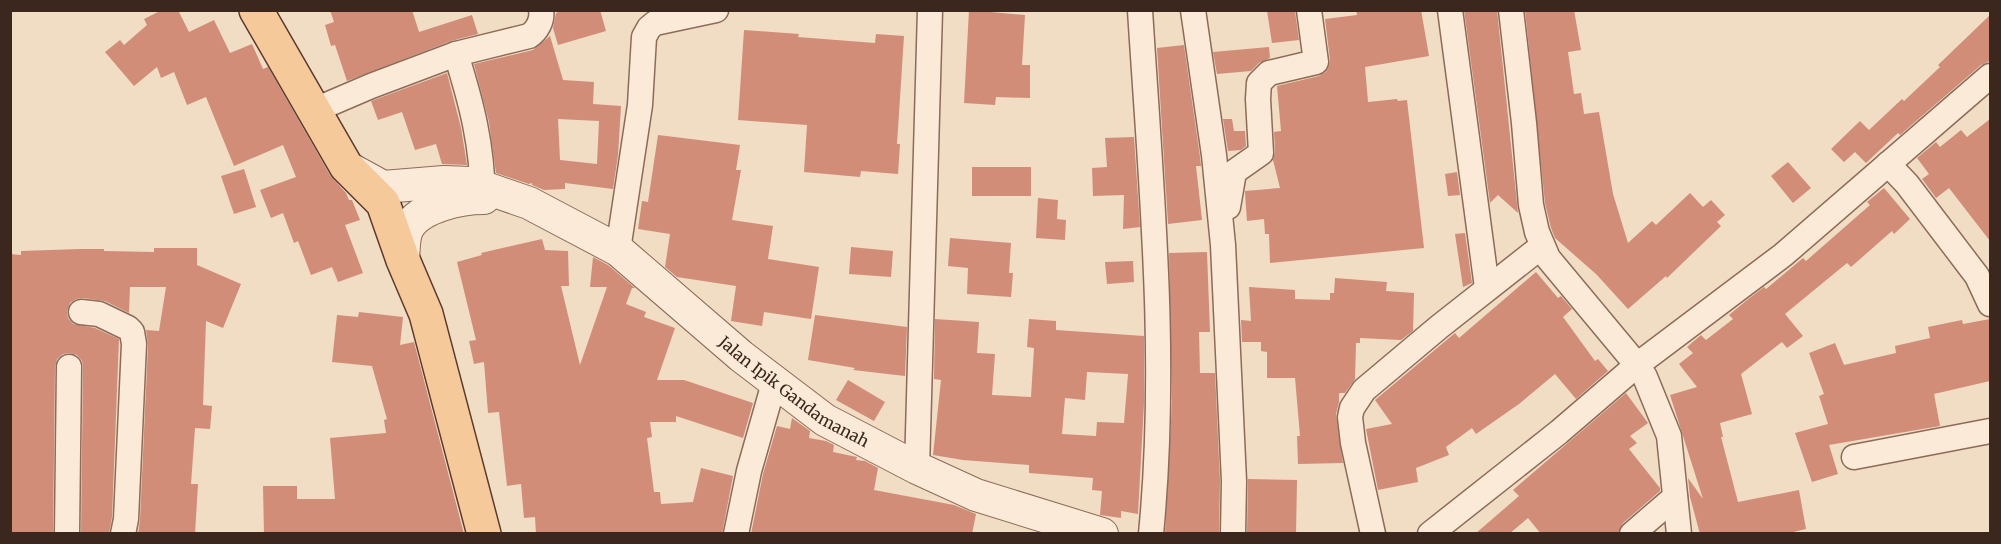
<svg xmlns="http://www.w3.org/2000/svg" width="2001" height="544" font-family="Merriweather,serif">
  <rect width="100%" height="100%" fill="#f1dcc4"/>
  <!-- building -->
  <g fill="#d18d78" fill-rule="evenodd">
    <path d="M162 10H178L189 32 214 20 230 53 252 44 263 69 268 67 330 175 346 193 349 200H352L360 220 345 225 363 273 338 282 332 267 311 275 298 241 294 243 283 213 271 218 260 190 296 177 283 145 234 166 206 97 187 105 174 72 161 78 157 67 134 86 105 52 120 40 124 45 147 25 144 19Z"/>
    <path d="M330 10H412L419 32 472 15 478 34 451 41 347 81 335 45 331 46 325 25 334 22Z"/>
    <path d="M563 10H600L606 31 558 45 553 28 556 13Z"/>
    <path d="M969 10 1025 15 1022 65H1030V98L996 97 995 105 964 103Z"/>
    <path d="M1356 10H1421L1429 56 1365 67 1368 102 1397 99 1398 101 1407 100 1424 248 1270 263 1269 234H1265L1264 219 1247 221 1245 193V191L1280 188 1273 160 1275 152 1274 132 1281 131 1277 86 1319 76 1326 72 1329 66 1330 60 1325 19 1357 15Z"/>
    <path d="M1464 10H1497L1518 213 1498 195 1490 203Z"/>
    <path d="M1525 10H1574L1581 50 1568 52 1574 94 1581 93 1584 114 1599 112 1613 194 1628 243 1652 221 1656 225 1690 193 1703 207 1711 200 1725 215 1717 222 1721 226 1667 278 1666 276 1628 309 1596 274 1555 238 1551 228 1545 203Z"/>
    <path d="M1267 11H1295L1299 40 1272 43Z"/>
    <path d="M1990 15V59L1988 62 1981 65 1900 135 1898 133 1866 163 1855 152 1844 162 1831 149 1860 121 1869 130 1902 99 1904 101 1940 67 1938 65Z"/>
    <path d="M744 30 799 34 798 37 875 43 876 34 904 36 897 144H900L898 174 861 171 860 177 804 172 807 125 738 120Z"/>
    <path d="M550 36 563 80 594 82 593 104 621 106 618 155 613 189 565 183V189L544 190 532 185V183L529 184 496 173 489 122 474 64 533 50ZM558 119 599 121 597 164 560 160Z"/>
    <path d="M1184 45 1200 157 1201 166H1196L1202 220 1168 224 1157 48Z"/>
    <path d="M1269 47 1270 58 1259 63 1251 71 1217 74 1213 52Z"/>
    <path d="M447 73 461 128 467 165 442 164 436 144 415 150 402 112 378 120 371 101Z"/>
    <path d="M1223 119H1232L1234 131H1245L1246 146 1241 150 1228 151Z"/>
    <path d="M1990 119V241L1949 188 1936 198 1922 179 1929 174 1917 158 1936 142 1940 147 1961 130 1967 137Z"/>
    <path d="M658 135 740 145 736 170H741L732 220 773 226 768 259 819 267 811 319 764 312 762 326 731 321 736 286 677 277 665 267 670 234 638 229 642 201 648 202Z"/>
    <path d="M1134 137 1140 227 1123 229 1124 195 1093 196 1092 168 1107 167 1105 138Z"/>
    <path d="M1788 162 1811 188 1793 203 1771 176Z"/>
    <rect x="972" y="167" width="59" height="29"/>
    <path d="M244 169 256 207 234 214 221 176Z"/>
    <path d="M1457 172 1460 195 1448 196 1445 174Z"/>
    <path d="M1884 188 1910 219 1894 234 1892 231 1851 267 1847 263 1785 314 1803 336 1787 348 1782 342 1741 374 1752 414 1720 423 1723 437H1721L1738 502 1799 490 1806 529 1785 534H1700L1690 497 1688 478 1703 499 1670 395 1697 387 1679 364 1693 353 1687 347 1701 335 1706 340 1733 319 1729 315 1747 300 1764 287 1766 289 1803 258 1806 261 1870 205 1867 202Z"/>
    <path d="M1038 198 1058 200 1057 219 1066 220 1065 240 1036 238Z"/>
    <path d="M1465 233 1472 283 1463 287 1455 234Z"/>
    <path d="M950 238 1011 243 1009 273H1013L1011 297 967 294 968 268 948 266Z"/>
    <path d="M542 239 545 250 568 251 569 286H561L580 365 607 287H590L593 257 608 265 635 288H632L626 304 646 312 644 317 675 328 657 380H684L753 403 743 438 676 416V422H650L652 437 647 438 654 492H660L661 504 693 502 701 468 733 476 722 534H536L535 517 524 518 521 484 507 486 499 412 488 413 484 362 474 364 469 341 476 340 457 262 482 255 481 253Z"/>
    <path d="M851 247 893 251 891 277 849 274Z"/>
    <path d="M154 248H197V265L241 284 223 328 206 321 203 405 212 406 210 429 195 428 191 484H198L195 534H138L140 520 148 345 146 330 159 331 166 287H130L129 313 105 301 83 298 76 299 70 303 67 311 68 318 73 324 95 328 119 339 112 517 109 534H81L83 367 82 361 77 355 69 353 63 354 57 359 55 367 53 534H10V254L21 255V251L80 249H104V251L154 252Z"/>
    <path d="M1207 252 1210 332H1199L1200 373H1215L1220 481 1219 534H1165L1172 403 1169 253Z"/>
    <path d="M1133 261 1134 282 1107 284 1105 262Z"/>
    <path d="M1536 272 1558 298 1561 296 1572 309 1563 317 1595 361 1598 359 1608 371 1576 399 1555 374 1519 404 1476 434 1472 428 1446 447 1449 455 1416 468 1418 482 1378 490 1366 429 1392 424 1375 400 1455 333 1459 338Z"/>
    <path d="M1335 278 1387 282 1386 291 1414 293 1413 331 1401 340 1360 338V343H1356L1355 379 1345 393H1339V402L1336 414 1343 463 1298 464 1297 436H1300L1295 378H1267V352L1261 351V342H1242L1241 320 1251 321 1249 287 1295 290V299L1330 300V293H1334Z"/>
    <path d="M359 312 403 317 400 345 414 342 464 534H264L263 486H297V499H335L330 438 386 433 384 420 387 419 372 366 332 362 337 315 358 317Z"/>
    <path d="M815 315 907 327 905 376 853 370 855 368 808 360Z"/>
    <path d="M935 319 979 322 977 353 995 354 992 395 1031 397 1034 348 1027 347 1029 319 1056 321V330L1144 336V403L1138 514 1121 511V518L1100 515 1102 491 1092 490 1093 478 1029 473V465L963 460 933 455 941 380 934 379ZM1087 372 1128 374 1124 423 1097 422 1096 436 1062 434 1065 398 1085 400Z"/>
    <path d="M1990 319V381L1934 394 1940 426 1829 445 1838 474 1812 482 1795 433 1828 424 1819 396 1824 394 1809 353 1835 343 1844 365 1896 353 1895 346 1930 338 1928 327 1962 320 1963 324Z"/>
    <path d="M848 380 885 402 874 421 836 400Z"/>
    <path d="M1626 393 1648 423 1630 436 1637 443 1629 449 1660 488V491L1623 523 1618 534H1541L1528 518 1509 534H1475L1519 496 1513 490Z"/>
    <path d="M792 418 810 431 809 438 826 441 834 445 833 452 857 457 856 460 865 461 878 468 874 490 954 505 976 514 972 534H751L763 474 777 426 790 429Z"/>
    <path d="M1248 479 1297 480 1296 534H1247Z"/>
  </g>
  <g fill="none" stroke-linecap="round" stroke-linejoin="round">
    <!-- minor casing -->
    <g stroke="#8d6b59" stroke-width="27">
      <g id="minor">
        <path d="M1140 10C1151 185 1168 359 1151 534"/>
        <path d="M1193 10 1214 155 1223 245 1234 481 1233 534"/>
        <path d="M1450 10 1487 288"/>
        <path d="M1511 10 1524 123 1531 205 1537 232 1548 258 1637 365 1645 377 1669 436 1679 534"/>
        <path d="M456 54C472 105 482 144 483 198"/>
        <path d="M315 110 371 86 456 54 529 36C537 31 543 20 541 10"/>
        <path d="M1888 164 1907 184 1977 276 1990 304"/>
        <path d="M1228 207 1234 172 1261 153 1258 99 1259 83 1269 73 1316 62 1309 10"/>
        <path d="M618 250 640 105 644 37 649 28 655 23 716 10"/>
        <path d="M81 312 99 314 128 328 132 332 134 344 126 519 123 534"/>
        <path d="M1854 457 1990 431"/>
        <path d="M917 468 930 10"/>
        <path d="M67 534 69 367"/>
        <path d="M736 534 749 471 774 383"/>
        <path d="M1373 534 1353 443 1350 417 1352 408 1364 390 1439 327 1542 246"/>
        <path d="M1430 534 1559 432 1637 365 1783 255 1990 76"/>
        <path d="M1632 534 1675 497"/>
      </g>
    </g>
    <!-- tertiary casing -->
    <g stroke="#8d6b59" stroke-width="34">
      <g id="tertiary">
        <path id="s1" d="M352 170 383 187 444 182 471 183 529 203 618 250 741 356 825 420 917 468 976 495 1102 534"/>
        <path d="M403 260C404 250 403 237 408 228 420 206 462 198 484 198"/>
      </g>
    </g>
    <!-- primary casing -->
    <g stroke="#5b3a2e" stroke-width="36">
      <path id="primary" d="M256 10 346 166 383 203 403 260 426 314 484 534"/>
    </g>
    <!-- minor -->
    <use href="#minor" stroke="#fbead8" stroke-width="24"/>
    <!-- tertiary -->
    <use href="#tertiary" stroke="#fbead8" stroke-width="32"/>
    <!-- primary -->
    <use href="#primary" stroke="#f6c99b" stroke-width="33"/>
  </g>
  <g text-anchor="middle" stroke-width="4.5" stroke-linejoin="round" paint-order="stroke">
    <!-- street labels -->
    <g font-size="16" fill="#3c271e" stroke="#f8e7d5">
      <text dy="6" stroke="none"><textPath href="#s1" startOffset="512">Jalan Ipik Gandamanah</textPath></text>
    </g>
  </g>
  <!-- border -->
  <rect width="2001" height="544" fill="none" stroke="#3c271e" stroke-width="24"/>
</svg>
